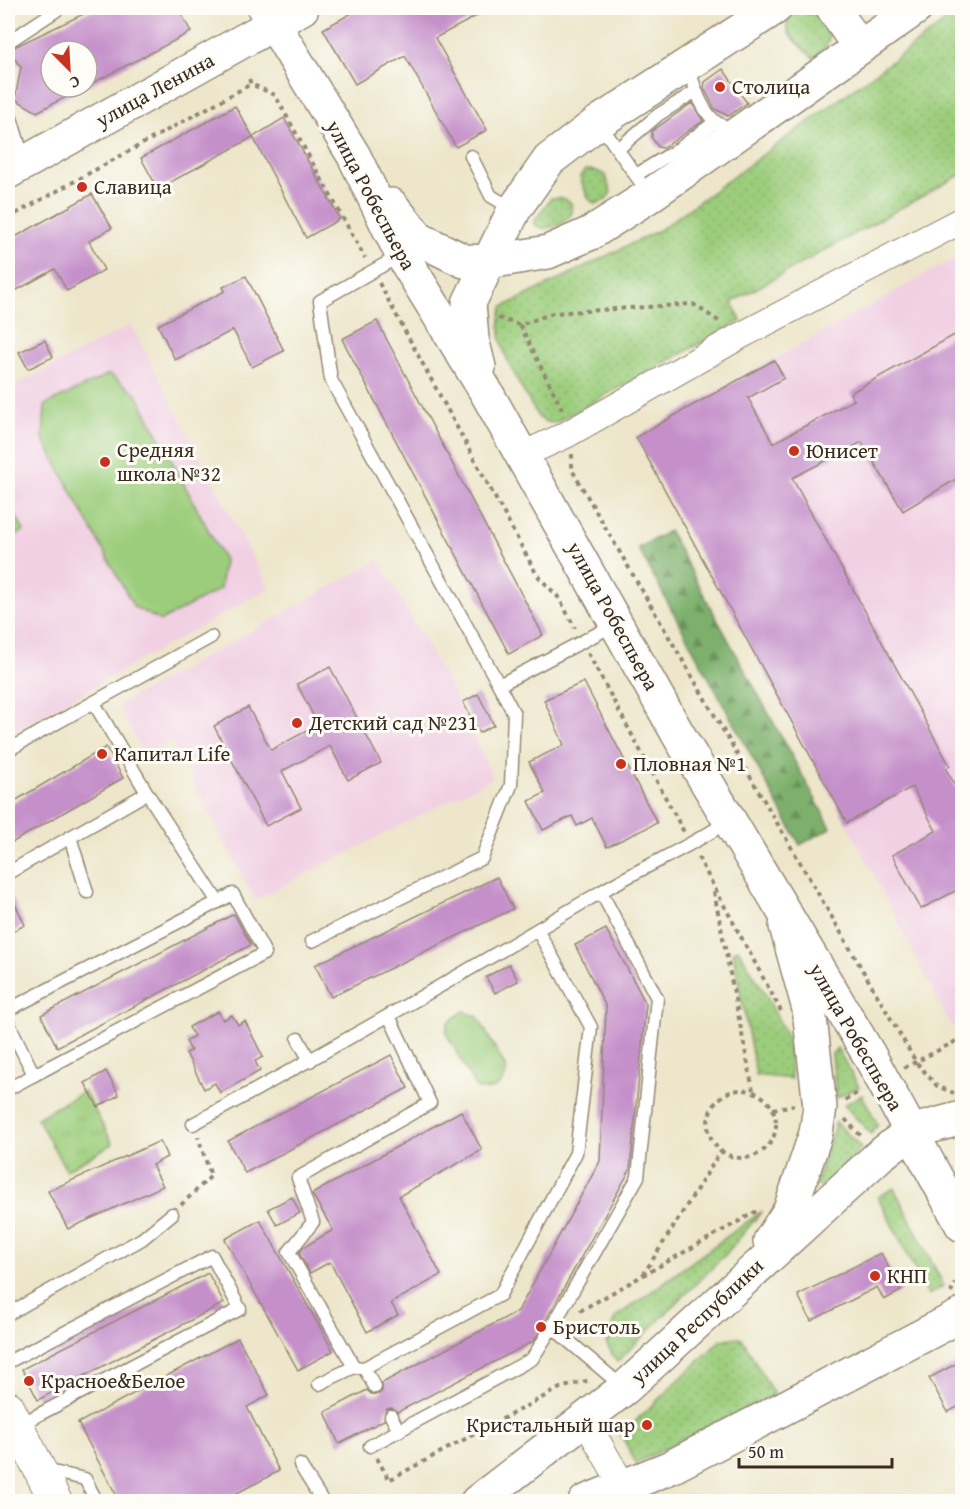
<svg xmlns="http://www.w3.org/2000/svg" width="970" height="1509" font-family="'Gentium Book Plus',serif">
  <defs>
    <pattern id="grass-dots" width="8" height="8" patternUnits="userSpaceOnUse" patternTransform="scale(1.5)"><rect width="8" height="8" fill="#9ccd7c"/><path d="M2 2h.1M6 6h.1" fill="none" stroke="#87b06b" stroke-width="1.8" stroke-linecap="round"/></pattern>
    <pattern id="forest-firs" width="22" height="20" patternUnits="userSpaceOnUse" patternTransform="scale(1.5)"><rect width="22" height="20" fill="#7db06c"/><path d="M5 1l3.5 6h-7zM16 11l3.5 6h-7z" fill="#688f58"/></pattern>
    <pattern id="park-tufts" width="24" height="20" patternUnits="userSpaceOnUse" patternTransform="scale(1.5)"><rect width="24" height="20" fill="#9ccd7c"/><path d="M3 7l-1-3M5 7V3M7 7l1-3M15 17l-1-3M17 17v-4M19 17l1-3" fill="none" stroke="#87b06b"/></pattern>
  </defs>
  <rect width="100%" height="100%" fill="#fdfcf7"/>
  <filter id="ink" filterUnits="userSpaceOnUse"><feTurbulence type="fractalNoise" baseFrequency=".0167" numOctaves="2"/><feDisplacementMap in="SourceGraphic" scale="12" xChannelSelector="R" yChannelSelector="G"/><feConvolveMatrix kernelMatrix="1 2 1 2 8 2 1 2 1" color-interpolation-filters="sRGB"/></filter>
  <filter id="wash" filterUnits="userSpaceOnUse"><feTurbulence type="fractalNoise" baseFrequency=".008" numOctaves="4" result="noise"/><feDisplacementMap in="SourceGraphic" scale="24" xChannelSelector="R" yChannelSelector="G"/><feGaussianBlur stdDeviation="1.35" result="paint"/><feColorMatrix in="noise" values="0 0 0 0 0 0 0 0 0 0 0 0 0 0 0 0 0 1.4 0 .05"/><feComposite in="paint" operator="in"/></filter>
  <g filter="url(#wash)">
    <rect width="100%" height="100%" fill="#ede6ca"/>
    <!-- built -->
    <g fill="#f1d0e3">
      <path d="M962 254V1022L952 1028 847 823 636 437Z"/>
      <path d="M131 325 269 588 8 734V389Z"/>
      <path d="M379 560 453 692 493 778 255 900 171 741 144 755 118 705Z"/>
    </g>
    <!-- grass -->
    <g fill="url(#grass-dots)" stroke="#6c7c4d" stroke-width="1.5">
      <path d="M962 10V174L732 302 741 321 555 423 546 422 538 417C521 384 489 344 503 307L661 229Z"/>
      <path d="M798 11C830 15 842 37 813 58L789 34 786 21Z"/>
      <path d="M585 170 597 171 605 175 611 192 606 200 595 204 588 198 580 177Z"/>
      <path d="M551 198H563L571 203 572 213C563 225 553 229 538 228L534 222Z"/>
      <path d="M738 949 767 997 788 1039 791 1079 756 1075 733 952Z"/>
      <path d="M837 1048 859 1087 836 1098 832 1054Z"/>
      <path d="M862 1095 878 1125 871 1134 844 1105Z"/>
      <path d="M836 1122 861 1148 827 1185 821 1187 815 1185Z"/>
      <path d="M894 1188 944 1286 928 1295 878 1197Z"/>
      <path d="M762 1211 727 1253 617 1362 606 1343 615 1318Z"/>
      <path d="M737 1337 743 1340 774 1395 636 1463 621 1435 721 1340Z"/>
    </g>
    <!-- forest -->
    <path fill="url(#forest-firs)" stroke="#5c6d45" stroke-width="1.5" d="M669 531 831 828 800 845 638 548Z"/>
    <!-- park -->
    <path fill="url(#park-tufts)" stroke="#6c7c4d" stroke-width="1.5" d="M84 1091 113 1144 66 1170 37 1118Z"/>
    <!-- pitch -->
    <g fill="#9ccd7c" stroke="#6c7c4d" stroke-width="1.5">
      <path d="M109 374 136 393 224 560 220 589 161 621 134 607 43 439 45 405Z"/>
      <path d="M8 500 24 531 8 540Z"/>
      <path d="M464 1011 478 1017 506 1068C507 1085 491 1093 476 1088L446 1033 448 1023Z"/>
    </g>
    <g id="blocks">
      <!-- building -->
      <g fill="#c590ca">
        <path d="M96 8H178L191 32 87 86V51H51V87H85L37 112 15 99 21 67 8 50Z"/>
        <path d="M361 8H492L435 38 487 130 456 147 405 56 355 84 323 29Z"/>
        <path d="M723 69 747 103 728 116 715 109 704 88 705 82Z"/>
        <path d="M692 103 703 121 663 148 658 147 652 138V131Z"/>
        <path d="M235 106 253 137 158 189 141 158Z"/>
        <path d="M284 118 340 219 306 238 253 137Z"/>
        <path d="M92 194 112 228 89 241 104 270 67 291 55 269 8 295V241Z"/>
        <path d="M246 276 284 351 252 367 233 330 175 360 158 325 225 291 223 287Z"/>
        <path d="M377 321 543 635 509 654 342 339Z"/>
        <path d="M958 333 963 342V475L903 511 862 442 792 478 950 766 946 769 963 800V887L921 909 892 855 936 831 912 787 847 823 636 437 774 360 784 378 748 398 773 443 854 400 850 393Z"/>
        <path d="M45 340 53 357 28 369 19 352Z"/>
        <path d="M330 667 381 763 348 780 330 746 282 771 301 808 266 826 214 726 248 707 271 750 318 725 297 684Z"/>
        <path d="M584 682 657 823 607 847 592 818 577 826 572 816 543 830 529 801 545 793 529 762 564 745 544 700Z"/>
        <path d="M478 694 494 725 479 733 463 702Z"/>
        <path d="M106 747 123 778 8 845V805Z"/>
        <path d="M497 877 513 909 331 997 315 965Z"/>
        <path d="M8 889 25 925 8 934Z"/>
        <path d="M234 914 251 945 57 1047 41 1015Z"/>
        <path d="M606 929 646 1004 630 1170 534 1341 398 1412 392 1408 387 1409 384 1420 339 1444 325 1412 367 1390 371 1394H379L382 1391V1383L518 1311 600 1161 606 1007 575 945Z"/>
        <path d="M509 964 518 981 495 993 486 977Z"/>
        <path d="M218 1011 223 1020 232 1015 238 1025 245 1021 263 1057 255 1061 260 1071 220 1093 215 1083 204 1089 186 1053 191 1051 186 1041 194 1036 189 1027Z"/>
        <path d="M391 1055 408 1088 245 1173 228 1141Z"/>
        <path d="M106 1071 119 1095 98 1107 85 1083Z"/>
        <path d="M461 1111 482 1150 399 1196 441 1275 391 1303 398 1315 367 1332 330 1262 310 1273 299 1253 304 1247 333 1230 312 1194Z"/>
        <path d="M160 1141 167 1157 152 1165 163 1186 68 1229 48 1191Z"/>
        <path d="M292 1197 300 1213 277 1225 268 1209Z"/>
        <path d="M260 1220 333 1351 298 1370 225 1239Z"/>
        <path d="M881 1253 901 1291 884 1300 877 1287 811 1321 798 1295Z"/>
        <path d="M208 1273 224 1303 38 1400 22 1369Z"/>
        <path d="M238 1338 269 1395 247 1407 279 1471 220 1502H120L78 1423Z"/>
        <path d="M963 1360V1404L948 1412 929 1378Z"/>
      </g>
    </g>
  </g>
  <g filter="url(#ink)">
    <use href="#blocks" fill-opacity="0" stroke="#948874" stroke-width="1.5"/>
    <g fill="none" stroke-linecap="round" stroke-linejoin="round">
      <!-- service casing -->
      <g stroke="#948874" stroke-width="15">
        <g id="service">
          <path d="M8 42 57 10 56 8"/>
          <path d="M688 66C694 85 702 116 721 125"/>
          <path d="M8 108 24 161"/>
          <path d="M599 123 639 180"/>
          <path d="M618 149 658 115 696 91"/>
          <path d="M471 156 491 196 513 209"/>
          <path d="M636 175 680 148 715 122"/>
          <path d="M401 255 320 301 331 380 499 685 614 625"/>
          <path d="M8 750 211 637"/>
          <path d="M147 793 218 902"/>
          <path d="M70 837 87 892"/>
          <path d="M8 873 147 793 94 703"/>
          <path d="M312 941 482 858 511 785 514 714 499 685"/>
          <path d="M8 1010 233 894 265 953 34 1075 8 1022"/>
          <path d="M298 1039 310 1061"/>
          <path d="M8 1089 34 1075"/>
          <path d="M193 1124C330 1050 465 973 599 893 642 867 687 849 730 820"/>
          <path d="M8 1314 142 1239 172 1214"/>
          <path d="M552 1327 638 1177 657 998 601 892"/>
          <path d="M8 1362 212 1256 240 1309 19 1425"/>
          <path d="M354 1367 289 1252 313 1222 298 1178 430 1103 389 1016"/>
          <path d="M364 1368 375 1387"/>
          <path d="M319 1384 354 1367 364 1368 500 1295 576 1153 591 1027 538 931"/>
          <path d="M391 1416 399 1431"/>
          <path d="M370 1446 532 1359 552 1327 624 1388"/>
          <path d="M300 1465 323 1502"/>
          <path d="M44 1470 85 1479 97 1502"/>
        </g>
      </g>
      <!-- minor casing -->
      <g stroke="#948874" stroke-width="28">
        <g id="minor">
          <path d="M522 455 566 435 740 336 962 220"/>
          <path d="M585 1420 623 1486 636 1502"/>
        </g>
      </g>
      <!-- tertiary casing -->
      <g stroke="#948874" stroke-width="34">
        <path id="tertiary" d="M8 1407 56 1502"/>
      </g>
      <!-- secondary casing -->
      <g stroke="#948874" stroke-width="36">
        <g id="secondary">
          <path d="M770 1241 790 1210 816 1133 820 1107 809 1009 786 926"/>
          <path d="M477 1502 625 1388 879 1156 910 1132 962 1118"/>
          <path d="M585 1502 671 1467 962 1315"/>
        </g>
      </g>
      <!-- primary casing -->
      <g stroke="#948874" stroke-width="36">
        <g id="primary">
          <path d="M264 8 354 156 402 255 485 390 678 734 868 1053 962 1225"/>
          <path d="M833 8 859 47"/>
          <path d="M8 172 302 8"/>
          <path d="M391 205 419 239 464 261 489 262 548 252 591 233 649 196 916 8"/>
          <path d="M479 367 472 339 469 303 514 210 549 160 599 122 775 8"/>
        </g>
      </g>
      <!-- path -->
      <g stroke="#948874" stroke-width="4" stroke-dasharray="4.5 4.5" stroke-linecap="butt">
        <path d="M249 79 251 84 275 95 365 258"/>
        <path d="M8 218 251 84"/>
        <path d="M379 283 537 575 559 598 575 628"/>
        <path d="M498 318 520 325 553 313 693 304 720 322"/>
        <path d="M520 325 564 413"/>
        <path d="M572 454V470L916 1062 937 1086 954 1093"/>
        <path d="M588 653 684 832"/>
        <path d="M698 857 781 1011"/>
        <path d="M714 892 753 1090"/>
        <path d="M904 1068 962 1038"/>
        <circle cx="742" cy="1124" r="34"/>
        <path d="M845 1100 859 1092"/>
        <path d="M773 1109 794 1105"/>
        <path d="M845 1119 862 1137"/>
        <path d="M181 1205 211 1176 198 1137"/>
        <path d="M643 1275 721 1151"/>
        <path d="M951 1293 955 1283"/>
        <path d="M580 1311 757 1211"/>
        <path d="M377 1458 389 1480 560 1388 590 1380"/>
      </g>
      <!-- service -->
      <use href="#service" stroke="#fff" stroke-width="12"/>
      <!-- minor -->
      <use href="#minor" stroke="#fff" stroke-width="26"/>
      <!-- tertiary -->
      <use href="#tertiary" stroke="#fff" stroke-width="32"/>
      <!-- secondary -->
      <use href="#secondary" stroke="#fff" stroke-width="33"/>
      <!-- primary -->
      <use href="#primary" stroke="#fff" stroke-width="33"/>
    </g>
  </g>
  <!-- markers -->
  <g fill="#c8321e" stroke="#fdfcf7" stroke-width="2">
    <circle cx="720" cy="87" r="6"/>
    <circle cx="82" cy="187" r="6"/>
    <circle cx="794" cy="451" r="6"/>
    <circle cx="105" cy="462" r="6"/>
    <circle cx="297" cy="723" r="6"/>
    <circle cx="102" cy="754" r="6"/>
    <circle cx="621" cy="764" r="6"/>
    <circle cx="875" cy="1276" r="6"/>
    <circle cx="541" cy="1327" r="6"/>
    <circle cx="29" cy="1381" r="6"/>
    <circle cx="647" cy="1425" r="6"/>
  </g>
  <g text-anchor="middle" stroke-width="6" stroke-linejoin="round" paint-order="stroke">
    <!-- poi labels -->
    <g font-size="21" fill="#3b2a1e" stroke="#fdfcf7" text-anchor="start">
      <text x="732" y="94">Столица</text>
      <text x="94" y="194">Славица</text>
      <text x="117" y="457">Средняя<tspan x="117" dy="24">школа №32</tspan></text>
      <text x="806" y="458">Юнисет</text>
      <text x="309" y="730">Детский сад №231</text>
      <text x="114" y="761">Капитал Life</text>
      <text x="633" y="771">Пловная №1</text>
      <text x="887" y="1283">КНП</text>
      <text x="553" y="1334">Бристоль</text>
      <text x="41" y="1388">Красное&amp;Белое</text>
      <text x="635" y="1432" text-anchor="end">Кристальный шар</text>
    </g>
    <!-- street labels -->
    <g font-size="21" fill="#3b2a1e" stroke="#fdfcf7">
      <text transform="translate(155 90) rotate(-29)" y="7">улица Ленина</text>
      <text transform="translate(371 195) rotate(62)" y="7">улица Робеспьера</text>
      <text transform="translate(613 616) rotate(61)" y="7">улица Робеспьера</text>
      <text transform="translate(856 1037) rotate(60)" y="7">улица Робеспьера</text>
      <text transform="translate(697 1321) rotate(-43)" y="7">улица Республики</text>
    </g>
  </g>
  <!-- margin -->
  <rect width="970" height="1509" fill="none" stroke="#fdfcf7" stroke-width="30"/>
  <!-- north arrow -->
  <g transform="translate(69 69) rotate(156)"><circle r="28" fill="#fdfcf7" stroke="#afa8a0" stroke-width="1.5"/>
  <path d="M0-4.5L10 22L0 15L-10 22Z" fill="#c8321e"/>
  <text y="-9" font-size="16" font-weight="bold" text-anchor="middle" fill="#3b2a1e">С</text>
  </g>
  <!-- scale -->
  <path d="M739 1458v9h153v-9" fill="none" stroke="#3b2a1e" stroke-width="3"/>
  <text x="748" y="1458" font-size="18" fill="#3b2a1e" stroke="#fdfcf7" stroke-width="4.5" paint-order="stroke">50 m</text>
</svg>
